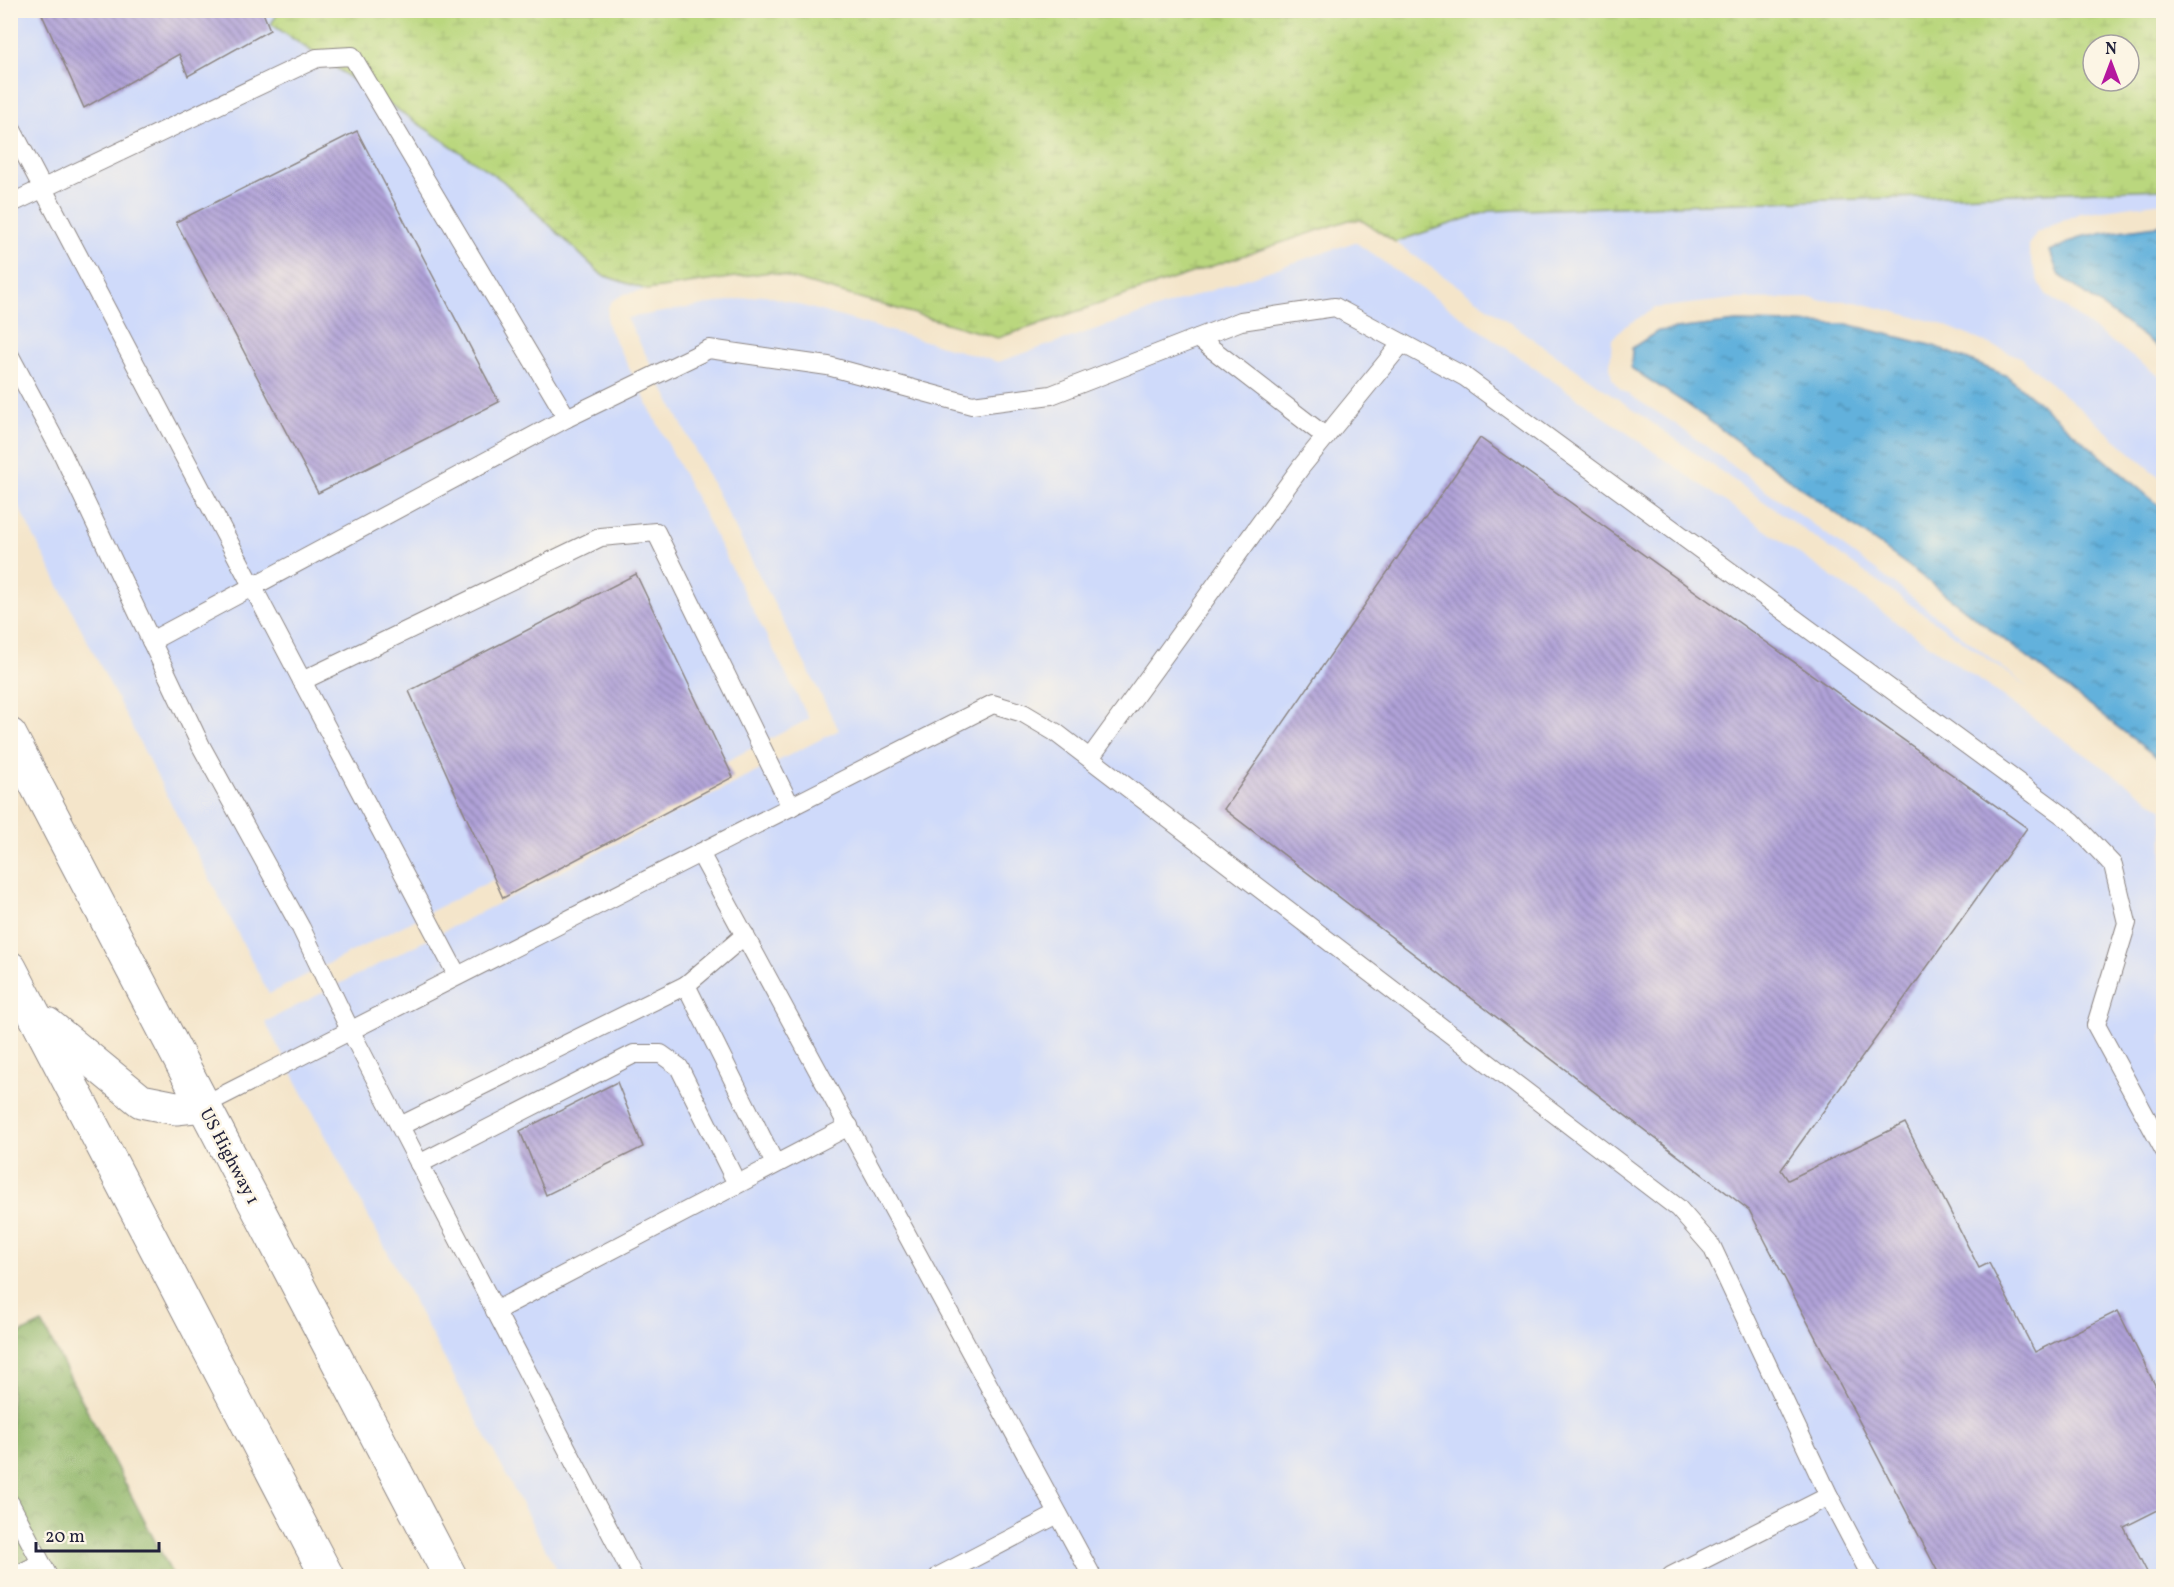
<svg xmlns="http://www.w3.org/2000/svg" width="2174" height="1587" font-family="Vollkorn,serif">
  <defs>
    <pattern id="forest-crowns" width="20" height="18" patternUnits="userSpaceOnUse" patternTransform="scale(1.5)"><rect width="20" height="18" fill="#93b86d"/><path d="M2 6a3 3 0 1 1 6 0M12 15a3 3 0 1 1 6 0" fill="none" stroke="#78955b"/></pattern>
    <pattern id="wetland-marsh" width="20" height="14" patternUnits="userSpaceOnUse" patternTransform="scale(1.5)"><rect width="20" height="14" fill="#bad77e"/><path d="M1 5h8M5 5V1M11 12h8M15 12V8" fill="none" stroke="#a0b86e"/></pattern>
    <pattern id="water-ripples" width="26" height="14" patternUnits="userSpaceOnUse" patternTransform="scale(1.5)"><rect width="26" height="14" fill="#62b1dc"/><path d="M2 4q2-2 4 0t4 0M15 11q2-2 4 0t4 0" fill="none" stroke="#5090b4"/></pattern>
    <pattern id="building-back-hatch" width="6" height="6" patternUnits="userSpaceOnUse" patternTransform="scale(1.5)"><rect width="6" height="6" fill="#b0a2d8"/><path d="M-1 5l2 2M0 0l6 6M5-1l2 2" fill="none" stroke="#8f84b0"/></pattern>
  </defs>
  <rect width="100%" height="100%" fill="#fcf5e5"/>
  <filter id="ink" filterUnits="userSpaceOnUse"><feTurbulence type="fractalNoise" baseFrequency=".0167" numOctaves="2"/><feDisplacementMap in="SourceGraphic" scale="12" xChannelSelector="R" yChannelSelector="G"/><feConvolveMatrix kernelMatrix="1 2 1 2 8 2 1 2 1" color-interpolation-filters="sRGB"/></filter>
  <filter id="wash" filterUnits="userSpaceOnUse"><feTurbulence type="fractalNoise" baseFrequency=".008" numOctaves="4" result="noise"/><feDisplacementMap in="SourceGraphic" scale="24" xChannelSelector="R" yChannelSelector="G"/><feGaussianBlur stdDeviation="1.35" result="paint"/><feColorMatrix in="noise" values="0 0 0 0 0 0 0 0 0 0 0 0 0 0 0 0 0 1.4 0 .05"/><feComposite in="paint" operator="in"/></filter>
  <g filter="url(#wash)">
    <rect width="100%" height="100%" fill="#f4e5ca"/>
    <!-- built -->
    <g fill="#cfdafa">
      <path d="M11 11H280L273 24 503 181 602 275 647 290 624 294 612 301 608 307 607 322 609 329 809 719 269 994 11 492Z"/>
      <path d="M2163 189V202L2081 213 2037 232 2029 244V252L2038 282 2046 294 2163 379V480L2020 357 1939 323 1852 301 1818 300 1814 298 1733 299 1655 308 1622 328 1612 339 1610 366 1612 379 1620 389 1674 423 1900 588 2029 688 1395 242 1490 211Z"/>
      <path d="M1355 242 2163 809V1576H560L265 1022 839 730 627 318 765 295 998 362Z"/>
    </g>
    <!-- forest -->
    <path fill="url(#forest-crowns)" stroke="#5a6d54" stroke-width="1.5" d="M42 1323 173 1576H11V1338Z"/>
    <!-- wetland -->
    <path fill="url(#wetland-marsh)" stroke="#6e7c5c" stroke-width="1.5" fill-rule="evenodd" d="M280 10 2163 11V189L1490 211 1395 242 1361 220H1349L998 338 770 272 647 290 602 275 503 181 271 24ZM2093 45H2129V81H2093Z"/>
    <!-- water -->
    <g fill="url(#water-ripples)" stroke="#426a8c" stroke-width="1.5">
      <path d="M2163 225H2164L2163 351 2058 274 2050 251 2084 236Z"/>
      <path d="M1736 322 1847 324 1934 346 2007 376 2163 509V762L1911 568 1685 403 1631 368 1632 348 1658 331Z"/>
    </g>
    <g id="blocks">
      <!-- building -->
      <g fill="url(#building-back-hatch)">
        <path d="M40 10H262L270 30 188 76 179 54 84 108Z"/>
        <path d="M357 131 499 402 318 493 176 222Z"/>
        <path d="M1480 438 2027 828 1781 1170 1788 1180 1905 1123 1979 1268 1989 1263 2035 1352 2118 1311 2164 1403V1507L2124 1527 2149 1576H1940L1749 1210 1224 809Z"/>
        <path d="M636 574 733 777 503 898 409 691Z"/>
        <path d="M617 1082 643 1147 546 1195 520 1131Z"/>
      </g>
    </g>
  </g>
  <g filter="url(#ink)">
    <use href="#blocks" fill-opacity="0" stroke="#8b8482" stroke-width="1.5"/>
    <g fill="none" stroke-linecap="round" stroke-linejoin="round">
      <!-- lane casing -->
      <g stroke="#8b8482" stroke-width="20">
        <g id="lane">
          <path d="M10 126 457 975"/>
          <path d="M10 204 317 58 352 56 567 418 151 641"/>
          <path d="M1198 338 1326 437"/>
          <path d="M10 356 63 455 201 746 301 928 350 1030 633 1576"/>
          <path d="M567 418 709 349 828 366 972 405 1051 395 1241 321 1335 307 1465 377 2072 822 2113 865 2127 923 2096 1025 2164 1150"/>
          <path d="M302 681 601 537 656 532 791 807"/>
          <path d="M1090 758 1301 467 1402 343"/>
          <path d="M700 853 1092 1576"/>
          <path d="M686 985 745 935"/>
          <path d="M204 1105 993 704 1023 713 1055 732 1678 1208 1712 1247 1829 1496 1871 1576"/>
          <path d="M400 1126 686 985 775 1164"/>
          <path d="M419 1164 634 1054H661L679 1067 737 1184"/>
          <path d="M495 1311 849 1126"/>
          <path d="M10 1503 48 1576"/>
          <path d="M15 1576 41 1563"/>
          <path d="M939 1576 1058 1514"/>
          <path d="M1671 1576 1829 1496"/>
        </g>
      </g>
      <!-- primary casing -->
      <g stroke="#8b8482" stroke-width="35">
        <g id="primary">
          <path d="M10 735 450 1576"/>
          <path d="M10 968 327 1576"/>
          <path d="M47 1024 141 1101 176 1108 204 1105"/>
        </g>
      </g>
      <!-- lane -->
      <use href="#lane" stroke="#fff" stroke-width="18"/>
      <!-- primary -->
      <use href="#primary" stroke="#fff" stroke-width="33"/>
    </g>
  </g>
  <g text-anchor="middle" stroke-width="5" stroke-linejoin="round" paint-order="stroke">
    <!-- street labels -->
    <g font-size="18" fill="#22223b" stroke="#fcf5e5">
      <text transform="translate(230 1156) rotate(62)" y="6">US Highway 1</text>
    </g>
  </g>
  <!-- margin -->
  <rect width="2174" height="1587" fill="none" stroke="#fcf5e5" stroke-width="36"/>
  <!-- north arrow -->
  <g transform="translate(2111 63)"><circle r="28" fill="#fcf5e5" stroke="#a5a1a1" stroke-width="1.5"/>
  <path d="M0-4.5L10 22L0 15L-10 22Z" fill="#b5179e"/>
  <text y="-9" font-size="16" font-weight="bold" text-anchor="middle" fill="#22223b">N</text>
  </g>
  <!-- scale -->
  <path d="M36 1542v9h123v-9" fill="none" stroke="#22223b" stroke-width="3"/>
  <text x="45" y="1542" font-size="18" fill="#22223b" stroke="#fcf5e5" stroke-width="4.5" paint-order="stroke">20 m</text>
</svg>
